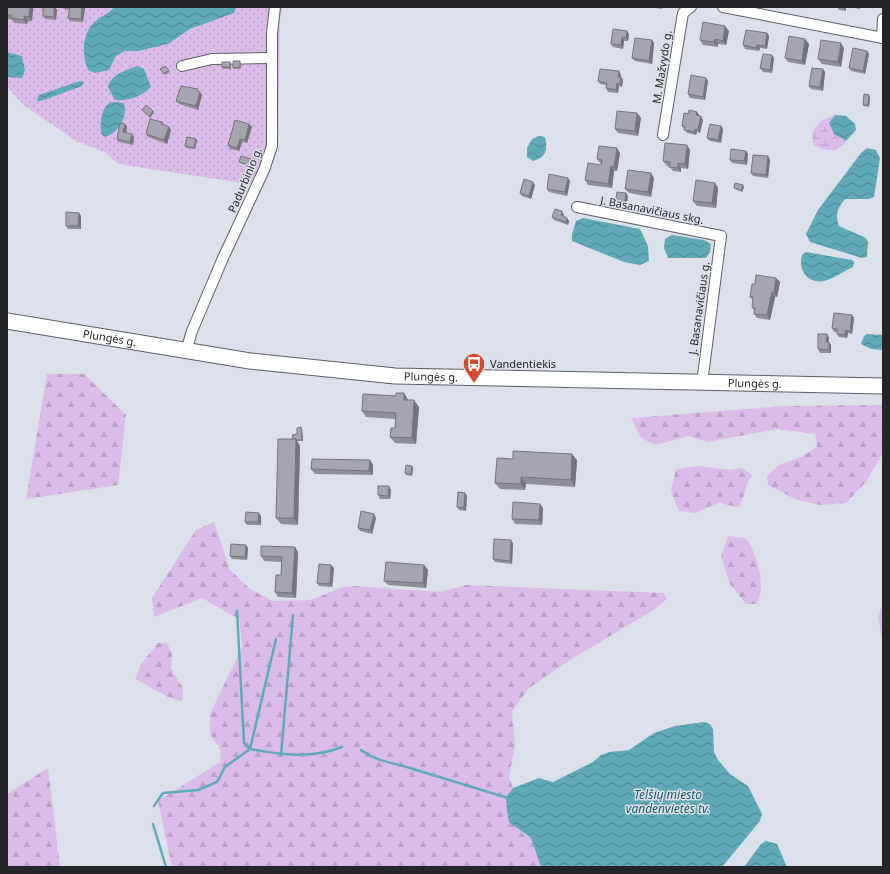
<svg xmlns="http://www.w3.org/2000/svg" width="890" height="874" font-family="'Noto Sans',sans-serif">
  <defs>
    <pattern id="forest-firs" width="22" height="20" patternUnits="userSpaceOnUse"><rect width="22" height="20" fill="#dbbce8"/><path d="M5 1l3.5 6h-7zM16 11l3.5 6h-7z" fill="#bca1c7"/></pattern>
    <pattern id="wetland-marsh" width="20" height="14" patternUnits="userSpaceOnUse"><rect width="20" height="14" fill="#dbbce8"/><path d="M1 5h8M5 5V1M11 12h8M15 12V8" fill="none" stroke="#bca1c7"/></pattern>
    <pattern id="garden-dots" width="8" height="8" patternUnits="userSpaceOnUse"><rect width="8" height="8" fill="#dbbce8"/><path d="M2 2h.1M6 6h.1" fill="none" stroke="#bca1c7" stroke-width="1.8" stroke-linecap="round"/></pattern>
    <pattern id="water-waves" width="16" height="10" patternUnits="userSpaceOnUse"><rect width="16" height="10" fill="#60aab8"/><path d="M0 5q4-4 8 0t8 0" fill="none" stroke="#4f8a96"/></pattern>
  </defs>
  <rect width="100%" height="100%" fill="#dbe0ea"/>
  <!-- forest -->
  <g fill="url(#forest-firs)">
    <path d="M47 374H84L126 415 118 485 26 499Z"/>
    <path d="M883 405V453L866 482 846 503 821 505 797 500 768 485 767 476 779 465 801 457 817 447 815 434 778 429 707 442 689 436 655 445 641 438 631 418 785 406Z"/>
    <path d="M699 466 729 470 741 468 752 475C745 485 745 496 739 507L727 505 720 502 696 513 679 511 671 491 676 469Z"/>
    <path d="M214 522 230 570 250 589 273 601 311 600 343 587 354 586 441 592 465 585 664 593 667 599 652 611 573 658 529 688 512 711 515 745 509 777 513 788 506 797 523 834 531 838 541 867H172L158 801 220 762 221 751 210 734V714L242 647 239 619 202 598 154 617 152 598 196 530Z"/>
    <path d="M728 536 746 538C758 556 766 584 757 604H746L730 584 721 557Z"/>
    <path d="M883 602V642L878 618Z"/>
    <path d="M158 643H167L172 654 171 669 183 688 182 701C168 700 149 685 135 679L141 664Z"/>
    <path d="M48 768 60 867H7V794Z"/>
  </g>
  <!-- wetland -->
  <path fill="url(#wetland-marsh)" d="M835 115 829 123 834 134 846 141C840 153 823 152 813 144L812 133 821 121Z"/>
  <!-- garden -->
  <path fill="url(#garden-dots)" d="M7 7H114L109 14 96 20 109 70 116 56 125 51H138L182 34 236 7H282L280 19 278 146 263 186 118 164 105 152 76 141 25 106 7 87Z"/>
  <!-- water -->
  <g fill="url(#water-waves)">
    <path d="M114 7H236V8L234 13 190 29 168 44 138 51H125L116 56 109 70 95 73 88 70C82 54 81 32 97 20 103 15 109 14 114 7Z"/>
    <path d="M7 52 22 56 25 70 22 78 7 77Z"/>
    <path d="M137 66 144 69 151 87C141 97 129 101 115 100L108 87C111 74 125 71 137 66Z"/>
    <path d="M80 81 84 82 82 86 41 101H37L39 95Z"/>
    <path d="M112 102 124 103C128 117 118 134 104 137L101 133C100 124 101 105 112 102Z"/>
    <path d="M835 115 846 116 855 124 856 130 846 141 834 134 829 123Z"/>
    <path d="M539 136 545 137C548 150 546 157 533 161L527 157V148L532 139Z"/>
    <path d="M867 148 876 150 880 158 874 197 869 199H845C837 209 835 214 839 226L866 238 868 242 867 257 862 258 810 242 806 234 818 210 861 153Z"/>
    <path d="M583 218 640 229 648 246 649 261 640 265 624 262 572 241V234L576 221Z"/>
    <path d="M672 235 704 240 711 244 710 252 706 258H668L664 248 665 239Z"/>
    <path d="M806 252 852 260 854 262 853 267C844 271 833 279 824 281 806 284 798 269 802 255Z"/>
    <path d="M867 334 883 335V350L871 349 861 344 864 336Z"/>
    <path d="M704 722 710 724 713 729 714 752 718 760 730 774 748 786 762 814 760 821 722 867H541L531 838 509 822 507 811 506 797 513 788 539 778 553 782 593 762 601 755 609 752 629 750 654 733 675 726Z"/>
    <path d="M766 841 777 844 787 867H744L761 844Z"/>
  </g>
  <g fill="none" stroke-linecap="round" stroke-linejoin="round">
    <!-- stream -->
    <g stroke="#60aab8" stroke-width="2.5">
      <path d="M237 611 244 743 250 749 276 639"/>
      <path d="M361 750C377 762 392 762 410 768 443 778 476 788 508 798"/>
      <path d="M281 755 293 615"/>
      <path d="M154 806 163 793 198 790 217 782 225 767 250 749C282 755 311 759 342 747"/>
      <path d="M153 824 166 867"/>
    </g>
    <!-- street casing -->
    <g stroke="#595e66" stroke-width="12">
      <g id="street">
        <path d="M723 7 883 38"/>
        <path d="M882 38 883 19"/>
        <path d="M182 66 212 59 272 58"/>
        <path d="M663 135 683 13 691 7"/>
        <path d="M577 207 721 236 702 383"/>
        <path d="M186 351 192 331 223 258 264 170 272 146V33L275 7"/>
      </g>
    </g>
    <!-- secondary casing -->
    <g stroke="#595e66" stroke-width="17">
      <g id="secondary">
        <path id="s1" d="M7 321 250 361 395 376 883 386"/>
      </g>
    </g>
    <!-- street -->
    <use href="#street" stroke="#fff" stroke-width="10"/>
    <!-- secondary -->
    <use href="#secondary" stroke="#fff" stroke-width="15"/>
  </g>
  <!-- wall -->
  <g fill="#8f8e96">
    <path d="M7 7H33V8L32 21H28L27 24 15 23 12 20 8 19 7 18Z"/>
    <path d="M62 7H85L83 22 70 21 68 18 69 10 64 9Z"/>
    <path d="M650 7H663L662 9Z"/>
    <path d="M837 7H846V11L839 10Z"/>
    <path d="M848 7H860V9Z"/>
    <path d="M57 10 56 20 45 19 43 16Z"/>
    <path d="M729 31 726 45 718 44V47L703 45 700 40Z"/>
    <path d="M767 33 769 36 767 49 760 48 759 51 745 49 743 45Z"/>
    <path d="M629 34 628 41H624L623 49 613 47 611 44Z"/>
    <path d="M805 39 809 44 805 65 788 62 785 58Z"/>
    <path d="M652 40 654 43 652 64 635 61 632 58Z"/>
    <path d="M844 48 841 67 822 64 818 59Z"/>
    <path d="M869 54 865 74 851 71 849 68Z"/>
    <path d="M774 58 772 73 763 72 760 68Z"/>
    <path d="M230 62 231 63V69H223L222 67Z"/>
    <path d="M241 62V69H234L233 68Z"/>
    <path d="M165 66 170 72 165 75 160 69Z"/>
    <path d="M823 69 825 72 823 91 811 89 809 86Z"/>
    <path d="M621 75 620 77 623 80 622 87 619 86 618 93 608 92 606 88V85L600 84 598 81Z"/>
    <path d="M708 81 705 100 690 98 688 94Z"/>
    <path d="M199 91 202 95 198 110 179 104 176 101Z"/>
    <path d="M870 97 869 107 864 106 863 105Z"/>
    <path d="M697 112 699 115V116L703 120 700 133 697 132 696 135 687 133 682 126 688 114Z"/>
    <path d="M637 113 641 118 638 136 618 133 615 129Z"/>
    <path d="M162 122 164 125 169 127 171 130 167 144 148 137 146 134Z"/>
    <path d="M125 124 127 127 126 133 134 137 133 145 119 142 117 139Z"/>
    <path d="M249 124 252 127 247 143 242 142 239 151 230 149 228 145Z"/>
    <path d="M721 126 723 129 721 143 710 141 707 138Z"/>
    <path d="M196 139 197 140 195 149 186 148 185 146Z"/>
    <path d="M617 148 620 153 617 171H614L612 188 588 185 585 180 601 165V164L597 159Z"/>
    <path d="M690 150 688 169 681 168V172L673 171 669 166H667L663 161Z"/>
    <path d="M746 151 748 154 747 165 732 163 730 160Z"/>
    <path d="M251 159 252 161 250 166 240 163 239 162Z"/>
    <path d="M770 160 768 178 753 176 751 173Z"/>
    <path d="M568 178 570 181 567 196 549 192 547 189Z"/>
    <path d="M654 178 651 197 629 193 625 189Z"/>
    <path d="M715 183 718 188 716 208 697 206 693 201Z"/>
    <path d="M535 185 531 199 522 196 520 193Z"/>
    <path d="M743 185 744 187 742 192 735 189 734 188Z"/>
    <path d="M626 193 628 196 626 208 617 207 615 204Z"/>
    <path d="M79 213 81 216V229H68L66 226Z"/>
    <path d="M564 215V216L569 221 568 225 554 220 552 217Z"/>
    <path d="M776 278 780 282 777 297H775L770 320 757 318 754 314V311L752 307 753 300 750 297 755 284Z"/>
    <path d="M852 315 854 318 852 334 848 333 847 338 839 337 837 334V332H834L832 328Z"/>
    <path d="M827 334 829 338 828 342 831 345V353H820L818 349Z"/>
    <path d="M404 393 408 400 419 407 416 444 395 443 390 437 395 428V419L366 417 362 411Z"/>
    <path d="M302 429 303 441H297L300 446 298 525 281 524 276 518 293 439Z"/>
    <path d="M513 459 577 460 575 487 526 484 525 490 500 489 495 483Z"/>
    <path d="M370 460 373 465V475L315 474 311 469Z"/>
    <path d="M412 466 413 468 412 476 406 475 405 473Z"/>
    <path d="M391 490 390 499H380L378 495Z"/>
    <path d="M465 493 467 496 466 511 459 510 457 507Z"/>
    <path d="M540 504 543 508 542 525 515 524 512 519Z"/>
    <path d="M261 516V525H247L245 522Z"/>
    <path d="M376 518 372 534 360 531 358 528Z"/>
    <path d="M513 543 512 564 495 562 493 559Z"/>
    <path d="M248 548 247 560 232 559 230 556Z"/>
    <path d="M298 552 296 598 278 597 275 592 281 575V562L264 561 261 556Z"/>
    <path d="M424 565 428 570 426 588 388 585 384 581Z"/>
    <path d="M334 568 332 587 319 586 317 583Z"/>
  </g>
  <!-- shaded-wall -->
  <g fill="#74747a">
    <path d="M30 7H33V8L32 21 29 17Z"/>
    <path d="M54 7H55L57 10 56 20 54 17Z"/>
    <path d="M82 7H85L83 22 81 19Z"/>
    <path d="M843 7H846V11Z"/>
    <path d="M24 16 28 21 27 24 24 20Z"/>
    <path d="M725 26 729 31 726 45 723 41Z"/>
    <path d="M627 31 629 34 628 41 626 38Z"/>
    <path d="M767 33 769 36 767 49 765 46Z"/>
    <path d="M622 37 624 41 623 49 621 45Z"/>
    <path d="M715 39 718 44V47L714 42Z"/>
    <path d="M805 39 809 44 805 65 802 61Z"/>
    <path d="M652 40 654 43 652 64 649 61Z"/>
    <path d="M841 43 844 48 841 67 838 62Z"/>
    <path d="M757 45 760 48 759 51 757 48Z"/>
    <path d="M867 51 869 54 865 74 863 71Z"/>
    <path d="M772 55 774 58 772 73 770 70Z"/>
    <path d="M823 69 825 72 823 91 820 87Z"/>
    <path d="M619 71 621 75 620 80 618 77Z"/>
    <path d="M621 77 623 80 622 87 620 84Z"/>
    <path d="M706 78 708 81 705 100 703 97Z"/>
    <path d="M617 83 619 86 618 93 616 90Z"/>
    <path d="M200 92 202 95 198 110 196 106Z"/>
    <path d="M869 95 870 97 869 107 868 105Z"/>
    <path d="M153 111 154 112 150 118 149 116Z"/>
    <path d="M697 112 699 115 698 119 696 115Z"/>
    <path d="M637 113 641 118 638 136 635 131Z"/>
    <path d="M701 116 703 120 700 133 698 130Z"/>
    <path d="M125 124 127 127 126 135 123 132Z"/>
    <path d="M249 124 252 127 247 143 245 140Z"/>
    <path d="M721 126 723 129 721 143 718 140Z"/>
    <path d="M169 127 171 130 167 144 164 140Z"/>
    <path d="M695 129 697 132 696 135 694 132Z"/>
    <path d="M132 134 134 137 133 145 130 142Z"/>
    <path d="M196 139 197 140 195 149 194 148Z"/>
    <path d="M240 139 242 142 239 151 237 148Z"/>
    <path d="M687 145 690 150 688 169 685 164Z"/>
    <path d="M617 148 620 153 617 171 614 167Z"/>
    <path d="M746 151 748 154 747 165 744 161Z"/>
    <path d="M768 156 770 160 768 178 766 175Z"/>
    <path d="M251 159 252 161 250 166 249 165Z"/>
    <path d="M678 163 681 168V172L678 168Z"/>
    <path d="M611 166 614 171 612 188 608 184Z"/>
    <path d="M651 173 654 178 651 197 648 192Z"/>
    <path d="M568 178 570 181 567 196 565 192Z"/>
    <path d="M533 182 535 185 531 199 529 196Z"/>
    <path d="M715 183 718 188 716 208 712 203Z"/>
    <path d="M743 185 744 187 742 192 741 190Z"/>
    <path d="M626 193 628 196 626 208 624 205Z"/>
    <path d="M562 211 564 215 563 218 561 215Z"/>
    <path d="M79 213 81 216V229L78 226Z"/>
    <path d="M567 218 569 221 568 225 566 222Z"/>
    <path d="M776 278 780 282 777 297 774 293Z"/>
    <path d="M772 292 775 297 770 320 767 315Z"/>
    <path d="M852 315 854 318 852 334 850 331Z"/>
    <path d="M846 330 848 333 847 338 845 335Z"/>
    <path d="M827 334 829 338 828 345 826 342Z"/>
    <path d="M829 342 831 345V353L829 350Z"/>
    <path d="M404 393 408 400V406L404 400Z"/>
    <path d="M414 400 419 407 416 444 412 438Z"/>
    <path d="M301 427 302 429 303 441 302 440Z"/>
    <path d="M296 439 300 446 298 525 294 518Z"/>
    <path d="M572 454 577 460 575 487 571 480Z"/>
    <path d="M370 460 373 465V475L369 471Z"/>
    <path d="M412 466 413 468 412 476 411 474Z"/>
    <path d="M521 477 526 484 525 490 521 484Z"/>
    <path d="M389 486 391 490 390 499 388 496Z"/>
    <path d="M465 493 467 496 466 511 464 508Z"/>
    <path d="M540 504 543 508 542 525 539 520Z"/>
    <path d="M259 513 261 516V525L258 522Z"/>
    <path d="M374 514 376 518 372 534 370 530Z"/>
    <path d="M511 540 513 543 512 564 510 561Z"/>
    <path d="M246 545 248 548 247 560 245 557Z"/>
    <path d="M295 547 298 552 296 598 292 593Z"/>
    <path d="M331 565 334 568 332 587 330 584Z"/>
    <path d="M424 565 428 570 426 588 423 583Z"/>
  </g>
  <!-- building -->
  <g fill="#a6a5af" stroke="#74747a">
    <path d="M7 7H30L29 17 24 16V20L11 18 12 15H7Z"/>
    <path d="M43 7H54V17L43 16Z"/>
    <path d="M69 7H82L81 19 68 18 70 7Z"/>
    <path d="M703 22 725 26 723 41 715 39 714 42 700 40Z"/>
    <path d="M613 29 627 31 626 38 622 37 621 45 611 44Z"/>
    <path d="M746 30 767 33 765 46 757 45V48L743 45Z"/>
    <path d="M789 36 805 39 802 61 785 58Z"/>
    <path d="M635 38 652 40 649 61 632 58Z"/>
    <path d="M821 40 841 43 838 62 818 59Z"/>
    <path d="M853 48 867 51 863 71 849 68Z"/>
    <path d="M763 54 772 55 770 70 760 68Z"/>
    <path d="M233 61H240V67L233 68Z"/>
    <rect x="222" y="62" width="8" height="5"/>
    <path d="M165 66 169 70 164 74 160 69Z"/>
    <path d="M812 68 823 69 820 87 809 86Z"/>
    <path d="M600 69 619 71 618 77H621L620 84 617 83 616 90 606 88 607 83 598 81Z"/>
    <path d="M691 75 706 78 703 97 688 94Z"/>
    <path d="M181 86 198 89 197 91 200 92 196 106 176 101Z"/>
    <path d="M864 94 869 95 868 105H863Z"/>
    <path d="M146 105 153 111 149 116 142 110Z"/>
    <path d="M689 110 697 112 696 115 701 116 698 130 695 129 694 132 684 130 685 127 682 126 684 113 688 114Z"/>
    <path d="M617 111 637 113 635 131 615 129Z"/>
    <path d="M150 119 162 122V124L169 127 164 140 146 134Z"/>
    <path d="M235 120 249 124 245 140 240 139 237 148 228 145Z"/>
    <path d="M120 123 125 124 123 132 132 134 130 142 117 139Z"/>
    <path d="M710 124 721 126 718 140 707 138Z"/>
    <path d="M187 137 196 139 194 148 185 146Z"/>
    <path d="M665 143 687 145 685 164 678 163V168L669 167 670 162 663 161Z"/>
    <path d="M599 146 617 148 614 167 611 166 608 184 585 180 588 163 601 165 602 160 597 159Z"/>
    <path d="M731 149 746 151 744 161 730 160Z"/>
    <path d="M753 155 768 156 766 175 751 173Z"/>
    <path d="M241 156 251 159 249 165 239 162Z"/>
    <path d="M628 170 651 173 648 192 625 189Z"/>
    <path d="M549 174 568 178 565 192 547 189Z"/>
    <path d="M524 179 533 182 529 196 520 193Z"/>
    <path d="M696 180 715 183 712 203 693 201Z"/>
    <path d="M735 183 743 185 741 190 734 188Z"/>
    <path d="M617 192 626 193 624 205 615 204Z"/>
    <path d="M555 209 562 211 561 215 567 218 566 222 552 217Z"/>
    <path d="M66 212 79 213 78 226H66Z"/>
    <path d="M756 275 776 278 774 293 772 292 767 315 754 314 755 308 752 307 753 297H750L752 284H755Z"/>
    <path d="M834 313 852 315 850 331 846 330 845 335 837 334V329L832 328Z"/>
    <path d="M818 334H827L826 342H829V350L818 349Z"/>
    <path d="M396 393H404V400H414L412 438 390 437 391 428H395L396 413 362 411 363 394 396 396Z"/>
    <path d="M301 427 302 440H296V439H293L292 435 297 434V428Z"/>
    <path d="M278 439H296L294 518H276Z"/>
    <path d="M513 451 572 454 571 480 521 477V484L495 483 497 458 513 459Z"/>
    <path d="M312 459 370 460 369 471 311 469Z"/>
    <path d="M406 465 412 466 411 474 405 473Z"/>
    <path d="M378 486H389L388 496 378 495Z"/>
    <path d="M458 492 465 493 464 508 457 507Z"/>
    <path d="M513 502 540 504 539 520 512 519Z"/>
    <path d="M361 511 374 514 370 530 358 528Z"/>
    <path d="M246 512 259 513 258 522H245Z"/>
    <path d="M494 539 511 540 510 561 493 559Z"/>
    <path d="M231 544 246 545 245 557 230 556Z"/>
    <path d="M261 546 295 547 292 593 275 592 276 575H281L282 557 261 556Z"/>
    <path d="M386 562 424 565 423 583 384 581Z"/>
    <path d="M319 564 331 565 330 584 317 583Z"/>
  </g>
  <!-- icons -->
  <defs>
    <g id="bus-pin" transform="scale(1.15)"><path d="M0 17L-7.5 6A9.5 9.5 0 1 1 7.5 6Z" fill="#d54a2c" stroke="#dbe0ea"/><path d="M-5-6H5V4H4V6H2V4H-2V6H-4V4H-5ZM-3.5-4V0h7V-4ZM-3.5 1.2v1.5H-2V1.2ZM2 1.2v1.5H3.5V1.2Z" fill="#fff"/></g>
  </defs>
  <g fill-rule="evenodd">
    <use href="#bus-pin" x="474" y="364"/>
  </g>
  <g text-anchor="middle" stroke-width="3" stroke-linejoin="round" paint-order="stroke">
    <!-- street labels -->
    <g font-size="11" fill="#242529" stroke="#dbe0ea">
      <text transform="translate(662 67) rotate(-81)" y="4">M. Mažvydo g.</text>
      <text transform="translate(245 180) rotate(-67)" y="4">Padurbinio g.</text>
      <text transform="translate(652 210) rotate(11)" y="4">J. Basanavičiaus skg.</text>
      <text transform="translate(699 308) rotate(-82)" y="4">J. Basanavičiaus g.</text>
      <text dy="4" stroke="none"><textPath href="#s1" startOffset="104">Plungės g.</textPath></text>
      <text dy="4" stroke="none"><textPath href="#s1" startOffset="428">Plungės g.</textPath></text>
      <text dy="4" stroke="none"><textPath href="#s1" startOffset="752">Plungės g.</textPath></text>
    </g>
    <!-- poi labels -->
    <g font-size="11" fill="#242529" stroke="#dbe0ea" text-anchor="start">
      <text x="490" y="368">Vandentiekis</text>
    </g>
    <!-- water labels -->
    <g font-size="12" font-style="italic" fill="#195863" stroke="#dbe0ea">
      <text x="668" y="799">Telšių miesto<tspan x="668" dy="14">vandenvietės tv.</tspan></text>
    </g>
  </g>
  <!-- border -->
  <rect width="890" height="874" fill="none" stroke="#242529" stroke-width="16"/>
</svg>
